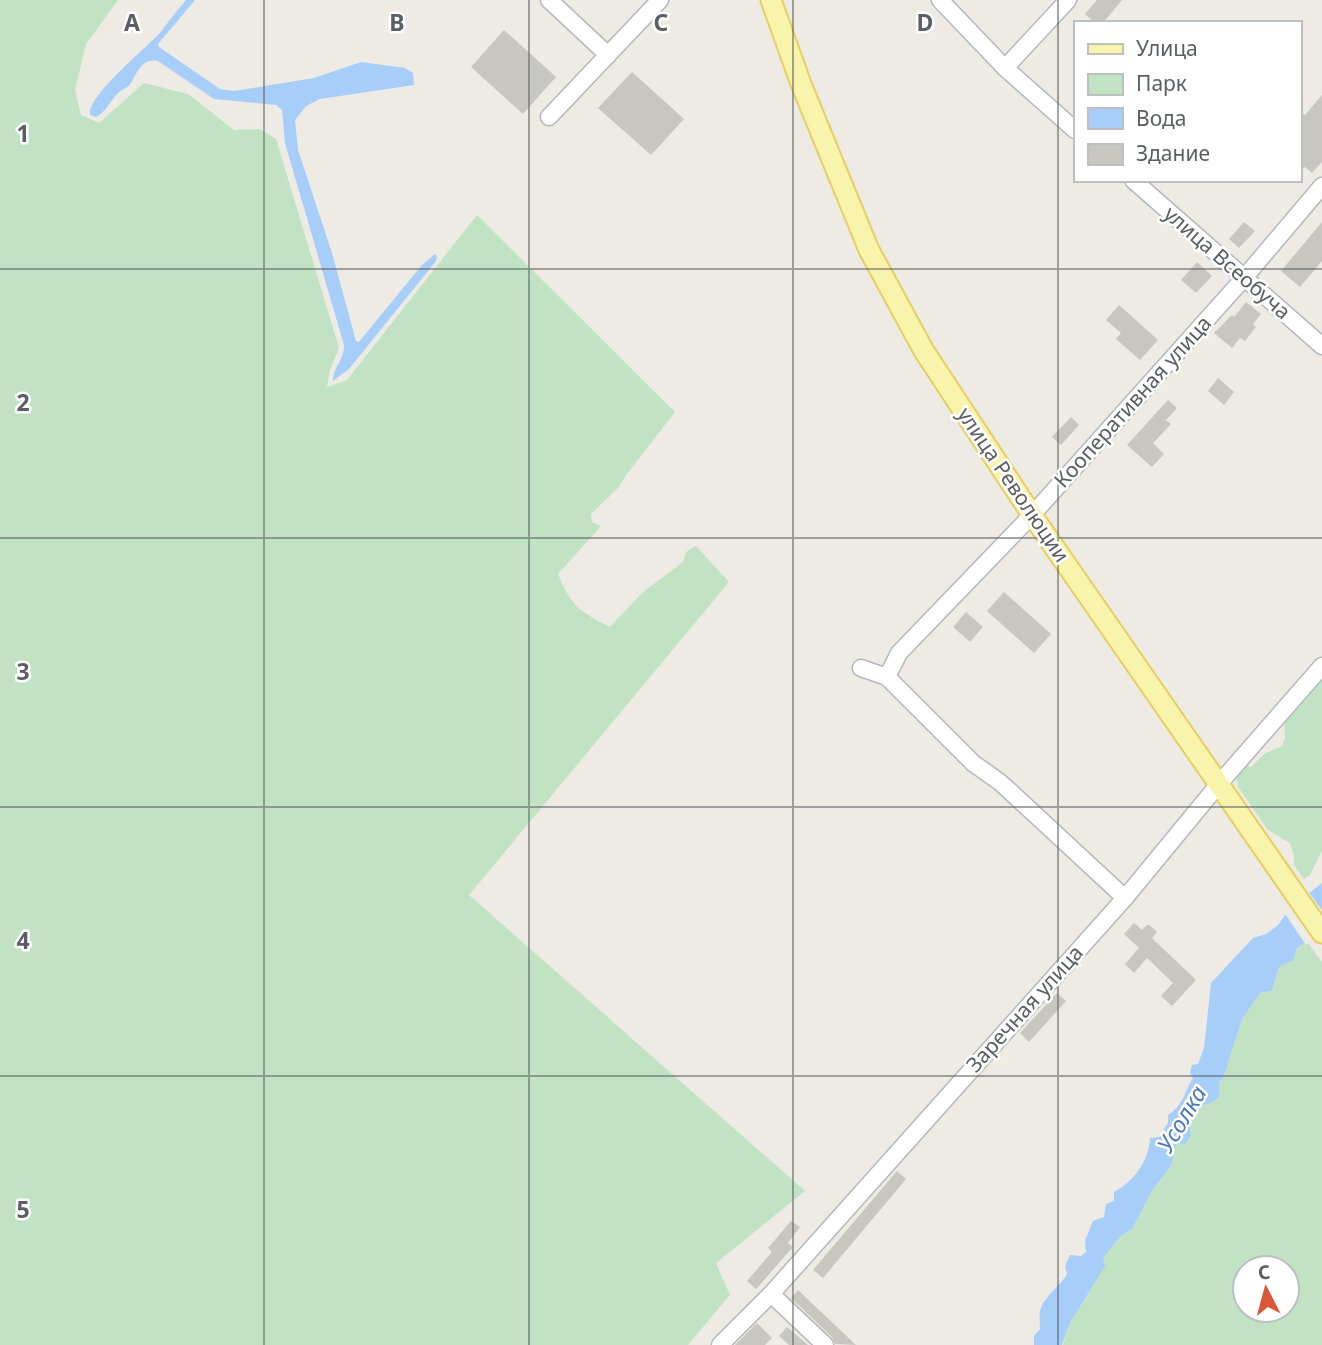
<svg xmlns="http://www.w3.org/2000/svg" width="1322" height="1345" font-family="'Noto Sans',sans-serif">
  <rect width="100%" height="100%" fill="#edebe3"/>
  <!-- green -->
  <g fill="#c1e3c4" fill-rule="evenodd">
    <path d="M0 0H118L86 44 75 90 81 115 99 123 144 83 188 94 234 130 260 129 276 139 339 348 330 370 327 387 347 380 477 215 675 412 624 478 619 487 591 514 592 522 601 526 558 574C571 606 579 611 610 627L643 592 683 562 686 552 696 546 729 582 469 895 805 1191 716 1263 730 1295 688 1345H0Z"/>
    <path d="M1322 673V851L1310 875 1304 879 1294 865V856L1290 843 1268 830 1238 787 1236 770 1245 765 1251 767 1264 754 1282 746 1285 739 1284 719Z"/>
    <path d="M1306 940 1322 962V1345H1063L1070 1323 1097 1279 1103 1258 1121 1236 1132 1229 1152 1191 1172 1164 1173 1152 1177 1144 1191 1136 1189 1123 1203 1104 1213 1102 1219 1083 1223 1078 1241 1019 1260 993 1272 991 1279 967C1294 959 1295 951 1306 940ZM1245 1268H1287V1310H1245Z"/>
  </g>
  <!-- water -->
  <g fill="#a7cdf9">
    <path d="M186 0H195L158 44 159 47 220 89 234 91 314 78 361 62 405 68 413 73 414 85 320 99 306 106 295 120 298 150 332 253 356 341 359 342 422 265 435 254 437 256 436 261 349 369 333 381C333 367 344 361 344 345L285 143 282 110 276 105 214 99 158 61C142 58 138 71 131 83 128 88 122 89 118 93 110 101 106 112 96 117L90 115C87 96 145 49 159 34 168 23 176 11 186 0Z"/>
    <path d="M1322 883V926L1297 949 1293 960 1279 967 1272 991 1260 993 1242 1019 1223 1078 1219 1083 1220 1095 1213 1102 1203 1105 1189 1123 1191 1136 1185 1144H1177L1173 1152 1172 1164 1152 1191 1132 1229 1121 1236 1103 1258 1105 1266 1070 1323 1062 1345H1034V1336L1040 1329C1040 1324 1039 1317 1040 1312 1043 1296 1060 1287 1067 1274L1065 1266 1070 1255 1081 1256 1086 1252 1085 1241 1093 1221 1104 1217 1106 1204 1114 1201V1192C1134 1181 1149 1161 1150 1138L1159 1137 1168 1123V1115C1184 1105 1184 1092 1193 1078L1190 1073 1192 1065 1198 1064 1204 1048 1211 983 1253 938 1266 934 1278 925 1290 908Z"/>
  </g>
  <!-- pier -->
  <path fill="#edebe3" d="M1308 891 1322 910V931L1306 945 1283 911 1287 906Z"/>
  <!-- building -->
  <g fill="#c8c6c0">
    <path d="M1097 0H1122L1103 23H1095L1085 14Z"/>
    <path d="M504 30 556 77 523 114 471 67Z"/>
    <path d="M632 72 684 119 651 155 598 108Z"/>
    <path d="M1322 95V162L1312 173 1305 167 1299 173V110L1305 115Z"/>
    <path d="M1244 222 1255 231 1239 248 1229 239Z"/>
    <path d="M1322 222V261L1300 287 1281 271Z"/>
    <path d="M1197 262 1212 276 1196 293 1181 280Z"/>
    <path d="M1246 302 1261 314 1253 324 1256 327 1245 341 1240 338 1232 348 1214 333 1232 315 1234 317Z"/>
    <path d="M1119 305 1158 340 1140 360 1116 339 1121 333 1106 320Z"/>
    <path d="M1218 378 1234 392 1224 405 1208 391Z"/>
    <path d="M1168 400 1177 408 1166 420 1171 424 1153 443 1164 454 1152 467 1127 445Z"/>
    <path d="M1071 417 1079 425 1061 445 1052 437Z"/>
    <path d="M1004 592 1051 634 1034 653 987 611Z"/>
    <path d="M966 612 983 627 970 642 953 627Z"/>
    <path d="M1134 923 1142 930 1148 924 1157 932 1152 938 1196 980 1172 1006 1161 996 1173 983 1147 958 1134 973 1125 964 1139 948 1124 934Z"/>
    <path d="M1057 993 1066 1001 1029 1042 1020 1033Z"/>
    <path d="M897 1171 906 1179 823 1278 813 1270Z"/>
    <path d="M791 1221 800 1227 788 1243 793 1247 756 1289 747 1281 772 1252 768 1248Z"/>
    <path d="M798 1290 856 1345 835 1344 832 1337 791 1298Z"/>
    <path d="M757 1323 772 1338 765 1345H735Z"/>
    <path d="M787 1327 808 1345H789L779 1336Z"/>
  </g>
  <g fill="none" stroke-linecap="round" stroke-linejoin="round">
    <!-- minor casing -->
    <g stroke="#b5b8bc" stroke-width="19">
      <g id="minor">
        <path d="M549 0 608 55"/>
        <path d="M940 0 1005 68 1075 130"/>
        <path d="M1005 68 1068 0"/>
        <path d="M549 117 660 0"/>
        <path d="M1133 180 1322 346"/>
        <path d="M861 668 887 677 973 763 1001 783 1125 898"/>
        <path d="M887 677 899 653 1032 515 1244 278 1322 186"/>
        <path d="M771 1294 825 1345"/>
        <path d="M720 1345 771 1294 1125 898 1218 785 1322 666"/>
      </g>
    </g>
    <!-- major casing -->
    <g stroke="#e7ce61" stroke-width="23">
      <path id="major" d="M771 0 801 84 869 250 924 351 1032 515 1322 933"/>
    </g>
    <!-- minor -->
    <use href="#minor" stroke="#fff" stroke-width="16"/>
    <!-- major -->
    <use href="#major" stroke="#f9f4ab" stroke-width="19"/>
  </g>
  <!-- grid -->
  <path fill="none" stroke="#5b5e62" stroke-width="2" stroke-opacity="0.55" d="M264 0V1345M529 0V1345M793 0V1345M1058 0V1345M0 269H1322M0 538H1322M0 807H1322M0 1076H1322"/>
  <g text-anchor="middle" stroke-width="5" stroke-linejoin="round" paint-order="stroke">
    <!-- street labels -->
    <g font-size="21" fill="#5b5e62" stroke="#fff">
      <text transform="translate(1227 263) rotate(41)" y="7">улица Всеобуча</text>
      <text transform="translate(1133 402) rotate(-48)" y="7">Кооперативная улица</text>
      <text transform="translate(1013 485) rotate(56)" y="7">улица Революции</text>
      <text transform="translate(1025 1009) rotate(-48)" y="7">Заречная улица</text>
    </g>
    <!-- water labels -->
    <g font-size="23" font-style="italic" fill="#4b77ba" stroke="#fff">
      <text transform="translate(1182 1119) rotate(-59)" y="8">Усолка</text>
    </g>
  </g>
  <g font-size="23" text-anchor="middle" font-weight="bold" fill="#5b5e62" stroke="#fff" stroke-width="5" stroke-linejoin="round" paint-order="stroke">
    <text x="132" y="31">A</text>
    <text x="397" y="31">B</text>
    <text x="661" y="31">C</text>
    <text x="925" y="31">D</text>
    <text x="23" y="142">1</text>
    <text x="23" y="411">2</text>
    <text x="23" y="680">3</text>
    <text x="23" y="949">4</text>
    <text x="23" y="1218">5</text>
  </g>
  <!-- legend -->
  <rect x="1074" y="21" width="228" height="161" fill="#ffffff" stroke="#bdbfc0" stroke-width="2"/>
  <rect x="1088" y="44" width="35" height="10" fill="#f9f4ab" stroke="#bdbfc0" stroke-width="2"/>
  <text x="1136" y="56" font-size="21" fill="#5b5e62">Улица</text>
  <rect x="1088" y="74" width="35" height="21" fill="#c1e3c4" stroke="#bdbfc0" stroke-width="2"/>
  <text x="1136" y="91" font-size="21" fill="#5b5e62">Парк</text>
  <rect x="1088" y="108" width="35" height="21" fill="#a7cdf9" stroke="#bdbfc0" stroke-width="2"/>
  <text x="1136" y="126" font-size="21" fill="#5b5e62">Вода</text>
  <rect x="1088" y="144" width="35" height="21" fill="#c8c6c0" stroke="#bdbfc0" stroke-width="2"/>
  <text x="1136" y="161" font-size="21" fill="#5b5e62">Здание</text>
  <!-- north arrow -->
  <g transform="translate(1266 1289) rotate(354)"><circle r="33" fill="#ffffff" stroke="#bdbfc0" stroke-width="2"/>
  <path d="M0-5L12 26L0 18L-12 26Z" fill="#dd5539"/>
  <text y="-10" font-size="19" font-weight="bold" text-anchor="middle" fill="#5b5e62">С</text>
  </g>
</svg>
